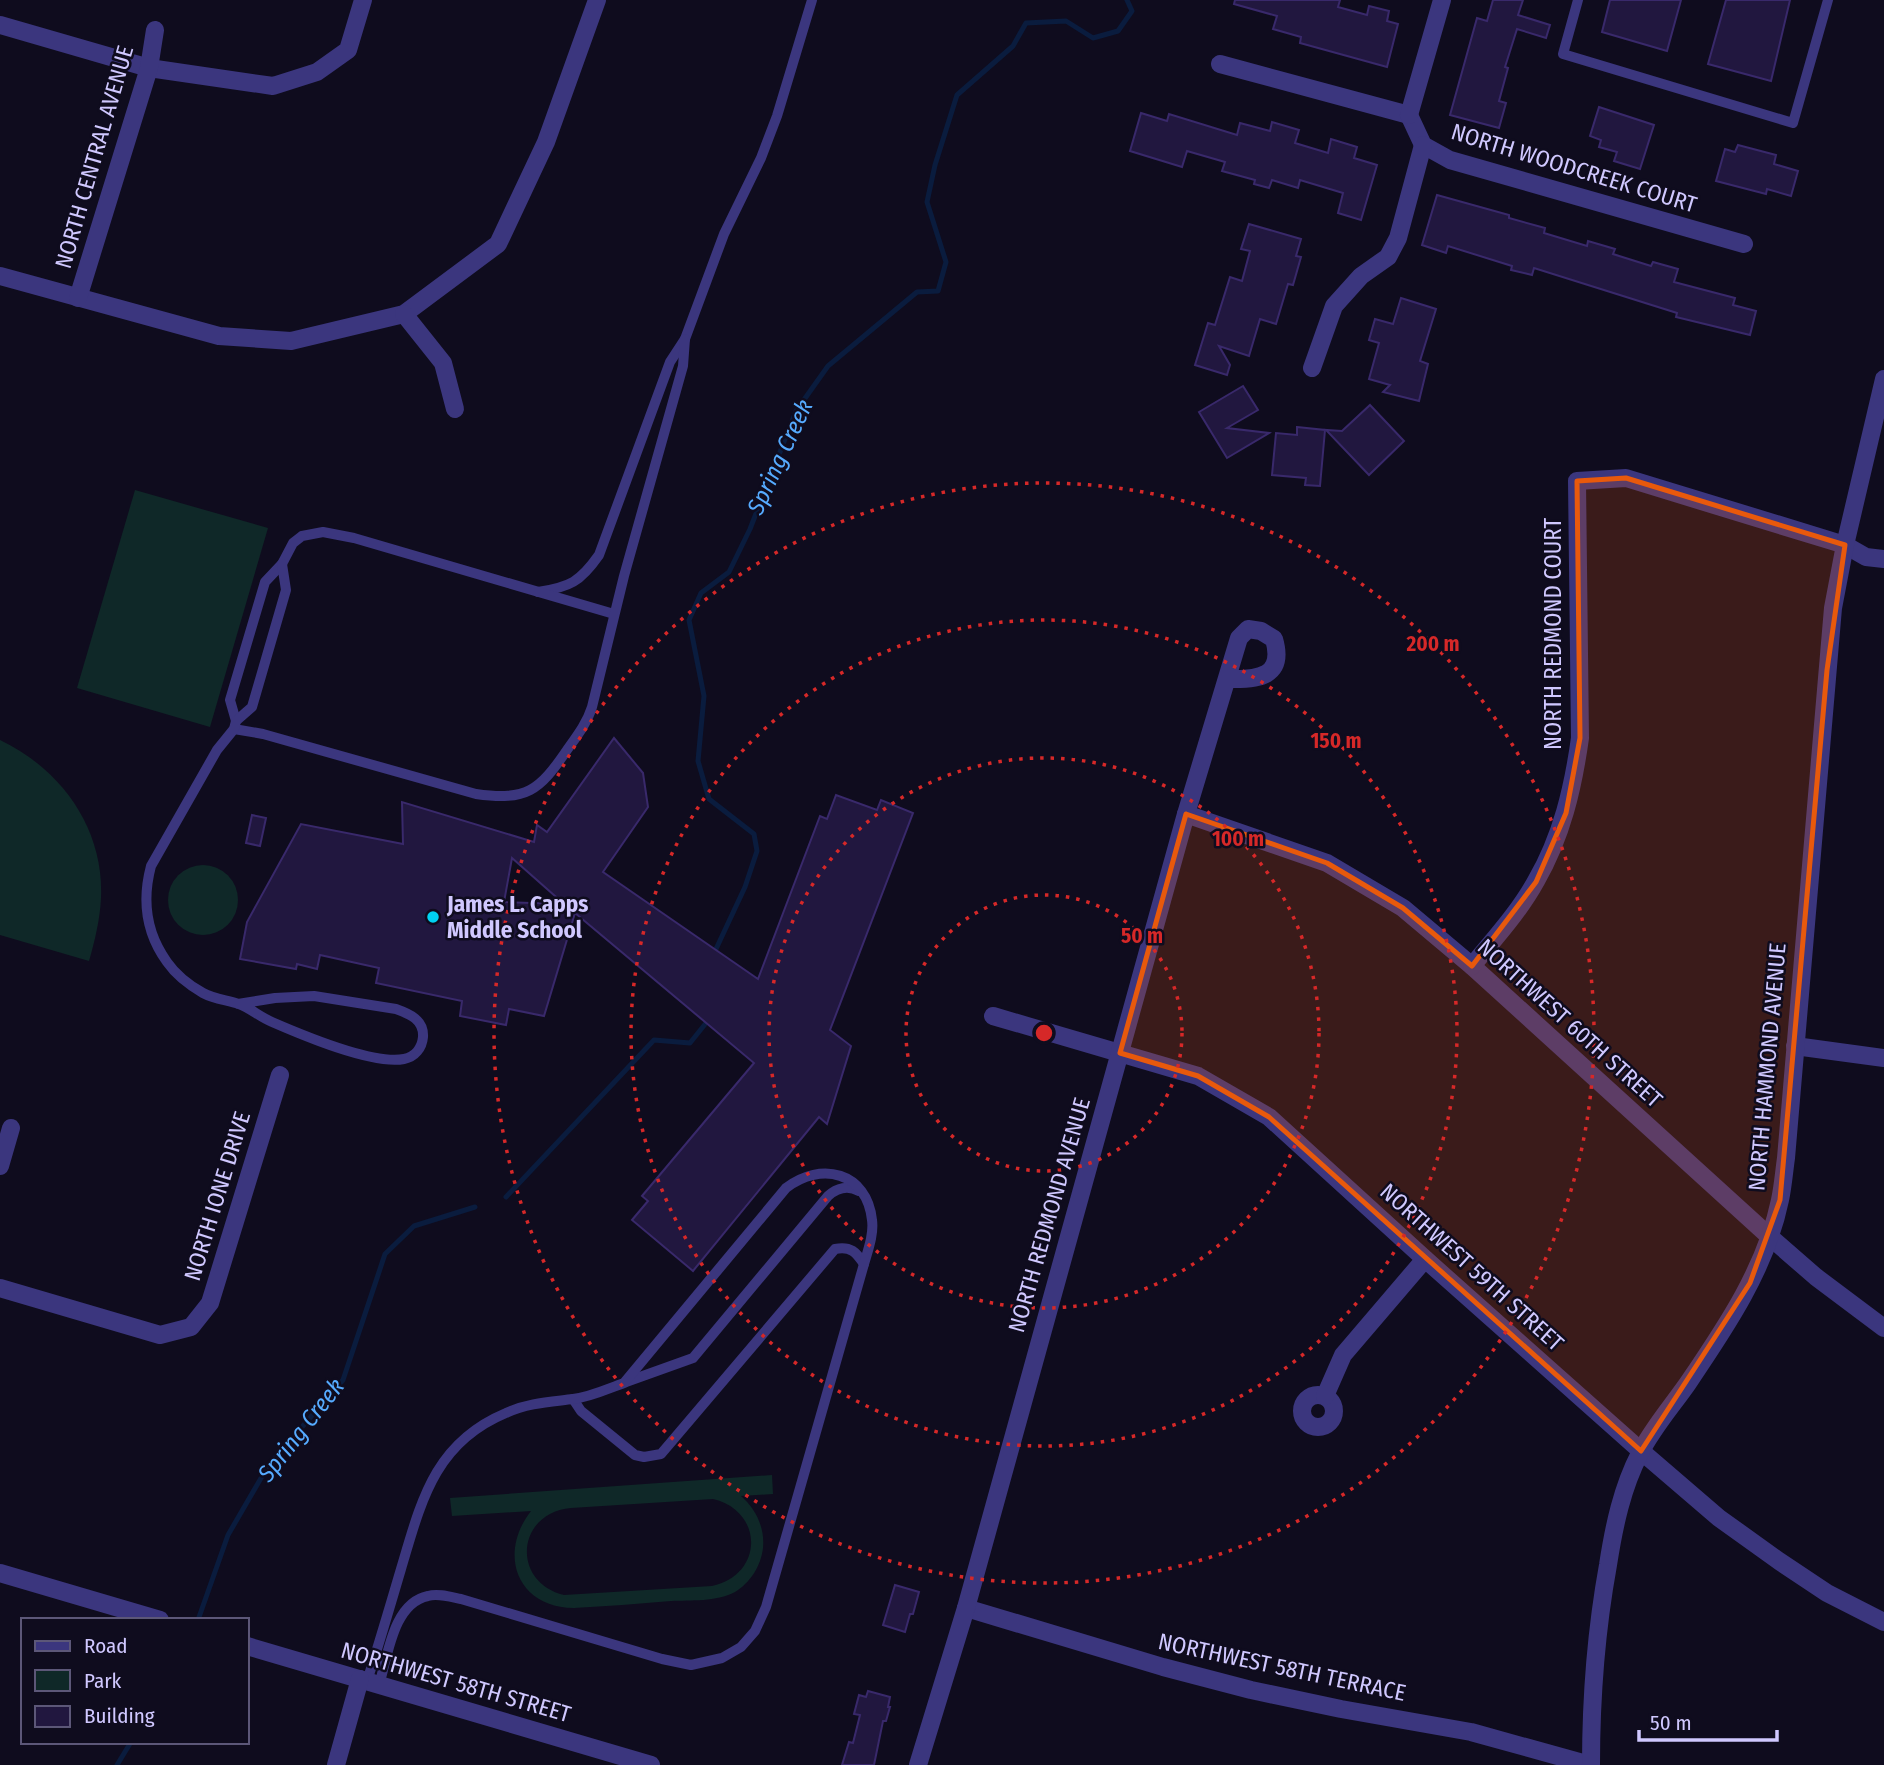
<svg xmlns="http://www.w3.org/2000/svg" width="1884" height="1765" font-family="'Fira Sans Condensed',sans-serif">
  <rect width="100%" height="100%" fill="#0f0c1e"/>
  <!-- green -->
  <g fill="#0f2828" fill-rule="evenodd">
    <path d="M135 490 268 528 210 727 77 688Z"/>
    <path d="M0 740C61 769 104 828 101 898 100 919 95 940 89 961L0 935Z"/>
    <circle cx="203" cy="900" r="35"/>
    <path d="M772 1475 773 1494 741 1496C756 1509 765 1528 763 1548 761 1566 750 1583 735 1592 716 1602 691 1600 671 1601 638 1604 606 1606 574 1608 516 1607 498 1553 531 1511L452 1516 450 1498ZM713 1499C764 1511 764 1575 712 1586L564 1595C511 1582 516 1513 571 1508Z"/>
  </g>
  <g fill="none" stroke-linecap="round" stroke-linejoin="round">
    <!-- stream -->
    <g stroke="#0a1c3e" stroke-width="5">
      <path d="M716 949 745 887 757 851 754 834 709 799 698 761 704 696 689 620 701 593 729 572 750 529 796 411 828 366 917 292 938 291 946 262 927 202 935 165 957 95 1013 46 1026 23 1066 21 1093 38 1118 31 1132 11 1127 0"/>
      <path d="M506 1197 654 1040 690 1043 706 1023"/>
      <path d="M198 1620 228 1535 268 1466 343 1380 385 1254 414 1226 475 1207"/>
      <path d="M117 1765 131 1742"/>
    </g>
  </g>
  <!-- building -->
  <g fill="#21173f" stroke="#39296b" stroke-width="2" fill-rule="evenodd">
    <path d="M1235 0H1340L1338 7 1367 15 1369 6 1389 11 1387 21 1398 24 1387 67 1300 43 1301 37 1273 29 1277 16 1234 4Z"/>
    <path d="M1493 0H1523L1518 15 1550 25 1546 38 1517 29 1505 67 1508 68 1499 101 1506 103 1499 128 1450 115 1477 18 1487 21Z"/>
    <path d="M1610 0H1681L1667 51 1602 32Z"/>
    <path d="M1726 0H1790L1771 81 1708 64Z"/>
    <path d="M1599 107 1654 125 1640 169 1614 161 1617 152 1599 147 1601 140 1590 136Z"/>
    <path d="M1141 113 1167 121 1169 114 1237 135 1240 123 1270 131 1272 122 1299 130 1295 143 1328 153 1331 139 1357 147 1354 158 1377 165 1361 220 1338 213 1343 193 1300 180 1298 188 1272 180 1269 188 1254 184 1255 180 1222 171 1225 162 1187 151 1182 167 1130 151Z"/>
    <path d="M1738 145 1776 155 1774 164 1798 171 1791 196 1767 189 1766 194 1716 181 1725 149 1735 152Z"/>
    <path d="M1437 195 1509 215V218L1545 228 1544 233 1587 246 1588 241 1615 249 1613 254 1651 266 1653 262 1678 269 1674 282 1735 298 1733 305 1756 311 1750 335 1676 317 1677 313 1534 268 1532 275 1511 270 1512 266 1448 246 1446 253 1422 245Z"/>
    <path d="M1249 224 1301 239 1296 256 1301 257 1293 285 1288 284 1276 324 1260 319 1249 356 1219 346 1230 365 1227 375 1195 365 1208 323 1215 325 1230 277 1242 281 1250 251 1241 249Z"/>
    <path d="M1401 298 1436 309 1420 361 1428 364 1419 401 1383 392 1390 385 1369 379 1379 343 1369 340 1375 319 1393 324Z"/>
    <path d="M1243 386 1258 410 1227 428 1269 433 1227 458 1199 412Z"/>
    <path d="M1370 405 1404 441 1369 475 1326 430 1342 431Z"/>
    <path d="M1297 427 1325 430 1320 486 1305 485 1306 478 1272 475 1276 433 1297 435Z"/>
    <path d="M614 738 643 773 648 807 603 872 758 979 820 816 827 819 836 795 877 810 881 800 913 813 830 1030 851 1046 827 1124 819 1117 693 1271 632 1220 648 1201 642 1196 754 1063 575 913 544 1016 509 1009 506 1025 460 1016 462 1001 376 983 379 968 320 955 317 969 297 964 296 969 240 959 247 922 301 824 403 844 402 802 534 842 537 825 547 832ZM512 858 564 904 504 902Z"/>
    <path d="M252 815 266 818 260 846 246 843Z"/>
    <path d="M895 1585 919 1592 913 1614H910L905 1632 883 1625Z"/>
    <path d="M868 1691 890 1697 888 1707H890L886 1721H883L874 1765H842L849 1742 853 1743 860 1715 854 1714 859 1695 866 1697Z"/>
  </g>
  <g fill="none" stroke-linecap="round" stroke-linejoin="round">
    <!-- service -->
    <g stroke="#3b367e" stroke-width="10">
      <path d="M1578 0 1563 54 1793 123 1828 0"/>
      <path d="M538 592C570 587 580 582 599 555L670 362 685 339 724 234 761 158 777 116 812 0"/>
      <path d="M236 721 230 700 265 582 282 564 293 543 302 536 323 532 354 538 614 614"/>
      <path d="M234 729 263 734 476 794C527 801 539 791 567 750 577 736 587 723 592 707L624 576 683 366 685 339"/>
      <path d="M238 1004 275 998 314 996 396 1009C410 1014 424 1020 423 1037 422 1048 415 1057 404 1059 372 1065 302 1035 272 1022 260 1017 250 1008 239 1004 227 1000 214 999 203 993 189 985 176 975 167 962 146 933 142 900 151 866L217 750 234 729 236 721 252 707 286 590 282 564"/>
      <path d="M626 1382 693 1358 828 1196C837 1188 848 1185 859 1191"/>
      <path d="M573 1399 581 1411 635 1455 644 1457 661 1454 835 1249C851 1246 856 1252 864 1264"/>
      <path d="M367 1681C379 1644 390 1606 401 1569 421 1502 434 1443 506 1413 528 1403 550 1402 573 1399 591 1397 607 1389 624 1383L786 1188C821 1161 867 1172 872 1220 874 1234 868 1250 864 1264L766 1607 755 1631 741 1647 722 1658 691 1665 662 1659 461 1599C451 1597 438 1593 428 1596 393 1603 388 1656 379 1685"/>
    </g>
    <!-- minor -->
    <g stroke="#3b367e" stroke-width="18">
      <path d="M0 25 149 68 273 86 317 72 348 50 363 0"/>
      <path d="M1220 64 1409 115"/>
      <path d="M1409 115 1423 145 1450 160 1744 244"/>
      <path d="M1409 115 1442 0"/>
      <path d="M0 276 219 336 291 341 404 314 498 244 546 142 597 0"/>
      <path d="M78 298 149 68 155 30"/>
      <path d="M404 314 443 363 455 409"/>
      <path d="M1312 368 1334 306 1361 276 1388 257 1398 238 1423 145"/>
      <path d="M1186 814 1327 863 1403 908 1472 966 1770 1237 1816 1277 1884 1328"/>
      <path d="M1472 966C1494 939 1519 912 1536 881 1562 836 1573 788 1580 738L1577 481 1626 478 1845 545 1866 557 1884 559"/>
      <path d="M993 1016 1198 1076 1269 1117 1425 1259 1641 1451 1719 1518 1779 1561 1827 1593 1884 1622"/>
      <path d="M1795 1046 1884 1058"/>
      <path d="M0 1166 11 1128"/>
      <path d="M0 1288 160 1335 191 1327 210 1303 280 1075"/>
      <circle cx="1318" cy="1411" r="16"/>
      <path d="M1325 1396 1343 1355 1425 1259"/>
      <path d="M0 1573 160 1620"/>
      <path d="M966 1608 1163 1667 1251 1690 1341 1709 1471 1732 1590 1765"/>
      <path d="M247 1646 651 1765"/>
      <path d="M336 1765 360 1679"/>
      <path d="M918 1765 966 1608 1186 814 1239 638 1248 629 1261 631 1274 639C1285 677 1258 680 1228 679"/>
      <path d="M1591 1765C1591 1698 1596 1631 1608 1565 1614 1526 1622 1488 1640 1453 1652 1429 1672 1406 1688 1383 1726 1327 1766 1268 1780 1200 1783 1186 1784 1172 1786 1158L1833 608 1845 545 1884 379"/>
    </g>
  </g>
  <!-- marked area -->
  <path fill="#e8590c" fill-opacity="0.2" stroke="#e8590c" stroke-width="5" stroke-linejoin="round" d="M1626 478 1845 545 1827 670 1780 1200 1750 1283 1641 1451 1269 1117 1198 1076 1120 1053 1186 814 1327 863 1403 908 1472 966 1536 882 1566 813 1580 738 1577 481Z"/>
  <!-- distance rings -->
  <g fill="none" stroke="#d62828" stroke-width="3.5" stroke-dasharray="3.5 7">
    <circle cx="1044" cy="1033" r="138"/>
    <circle cx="1044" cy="1033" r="275"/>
    <circle cx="1044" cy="1033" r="413"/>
    <circle cx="1044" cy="1033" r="550"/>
  </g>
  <!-- markers -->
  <circle fill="#00d2f3" stroke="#0f0c1e" stroke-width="2.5" cx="433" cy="917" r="7"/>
  <g text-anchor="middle" stroke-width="5" stroke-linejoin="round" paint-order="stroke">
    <!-- street labels -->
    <g font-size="23" fill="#d0c8ff" stroke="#0f0c1e">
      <text transform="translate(94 157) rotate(-74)" y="8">NORTH CENTRAL AVENUE</text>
      <text transform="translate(1574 168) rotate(17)" y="8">NORTH WOODCREEK COURT</text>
      <text transform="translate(1553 634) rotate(-90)" y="8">NORTH REDMOND COURT</text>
      <text transform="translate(1570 1023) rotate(42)" y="8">NORTHWEST 60TH STREET</text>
      <text transform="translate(1767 1067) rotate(-85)" y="8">NORTH HAMMOND AVENUE</text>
      <text transform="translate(217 1196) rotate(-73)" y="8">NORTH IONE DRIVE</text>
      <text transform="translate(1049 1215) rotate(-74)" y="8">NORTH REDMOND AVENUE</text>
      <text transform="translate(1472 1267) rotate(42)" y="8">NORTHWEST 59TH STREET</text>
      <text transform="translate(1282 1667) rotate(12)" y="8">NORTHWEST 58TH TERRACE</text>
      <text transform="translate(456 1682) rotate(16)" y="8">NORTHWEST 58TH STREET</text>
    </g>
    <!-- poi labels -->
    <g font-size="23" font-weight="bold" fill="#d0c8ff" stroke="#0f0c1e" text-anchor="start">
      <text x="447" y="912">James L. Capps<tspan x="447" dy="26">Middle School</tspan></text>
    </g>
    <!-- water labels -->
    <g font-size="24" font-style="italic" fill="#56abff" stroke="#0f0c1e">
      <text transform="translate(780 457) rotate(-65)" y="8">Spring Creek</text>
      <text transform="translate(301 1430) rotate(-52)" y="8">Spring Creek</text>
    </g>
  </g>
  <circle cx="1044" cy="1033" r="10" fill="#d62828" stroke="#0f0c1e" stroke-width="3.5"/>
  <g font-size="21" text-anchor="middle" font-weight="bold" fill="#d62828" stroke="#0f0c1e" stroke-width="5" stroke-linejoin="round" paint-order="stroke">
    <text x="1433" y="651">200 m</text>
    <text x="1336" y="748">150 m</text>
    <text x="1238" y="846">100 m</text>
    <text x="1142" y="943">50 m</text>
  </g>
  <!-- legend -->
  <rect x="21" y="1618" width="228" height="126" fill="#0f0c1e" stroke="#5c5778" stroke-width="2"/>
  <rect x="35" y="1641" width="35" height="10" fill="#3b367e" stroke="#5c5778" stroke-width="2"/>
  <text x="84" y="1653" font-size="21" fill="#d0c8ff">Road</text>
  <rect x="35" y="1670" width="35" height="21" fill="#0f2828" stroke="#5c5778" stroke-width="2"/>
  <text x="84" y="1688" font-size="21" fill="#d0c8ff">Park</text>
  <rect x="35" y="1706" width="35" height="21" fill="#21173f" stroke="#5c5778" stroke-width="2"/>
  <text x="84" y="1723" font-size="21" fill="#d0c8ff">Building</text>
  <!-- scale -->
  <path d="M1639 1730v10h138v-10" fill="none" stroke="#d0c8ff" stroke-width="3.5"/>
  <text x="1650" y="1730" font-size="21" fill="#d0c8ff" stroke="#0f0c1e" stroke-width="5" paint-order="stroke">50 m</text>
</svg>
